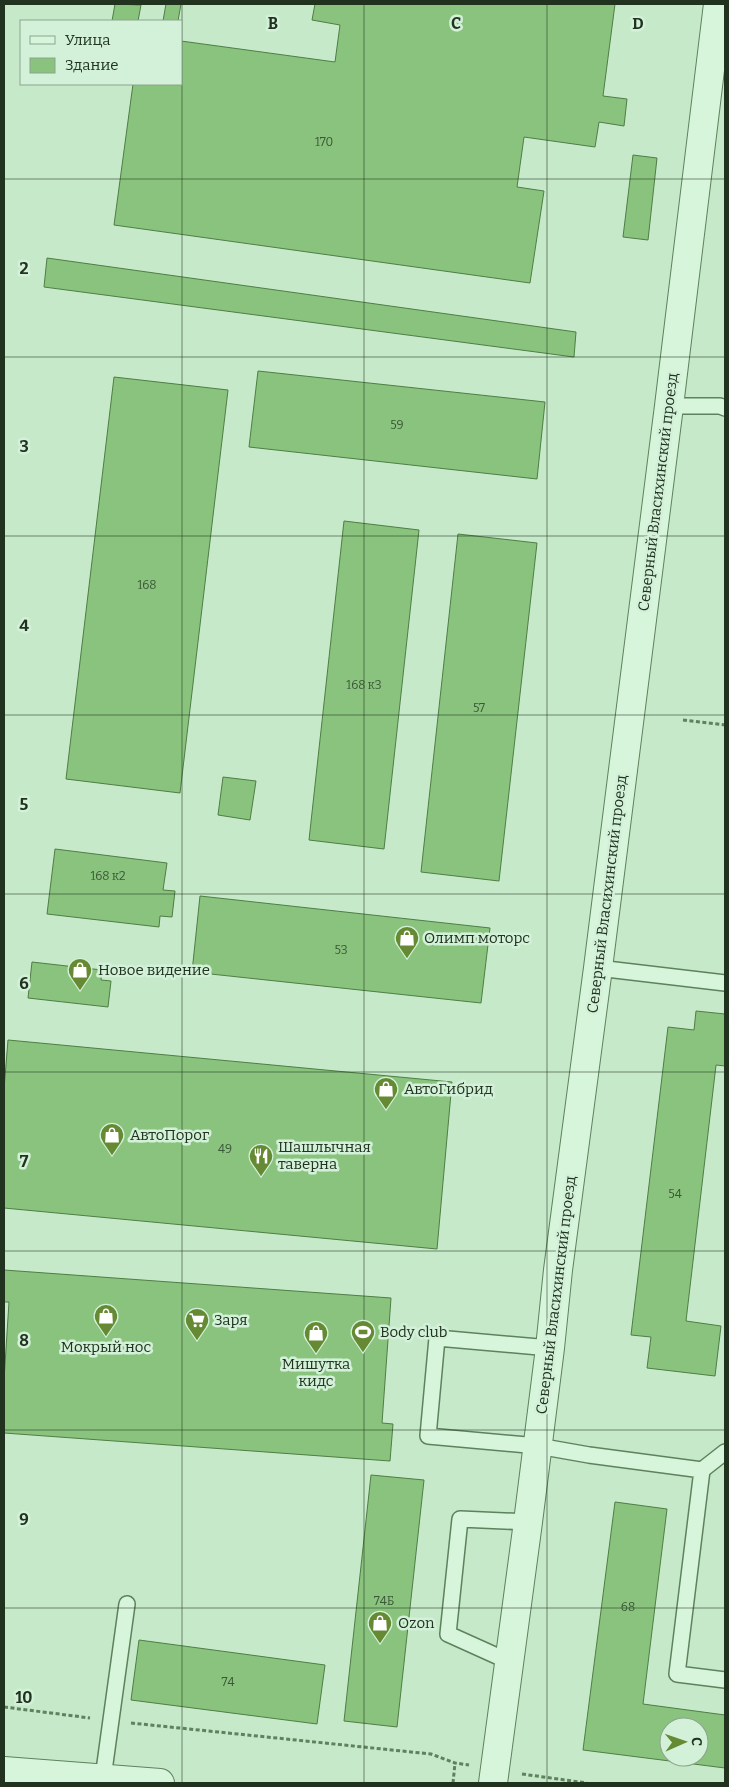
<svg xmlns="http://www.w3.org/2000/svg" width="729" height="1787" font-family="Bitter,serif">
  <rect width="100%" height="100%" fill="#c5e9c9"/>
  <!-- building -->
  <g fill="#89c37e" stroke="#4f7e45" fill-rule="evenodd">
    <path d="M115 4 141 5 138 21H112Z"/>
    <path d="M166 4H181L178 21H163Z"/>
    <path d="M315 4H615L603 96 627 99 624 126 599 122 595 147 524 137 517 187 544 191 530 283 114 225 133 84H181V41L335 62 340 25 312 20Z"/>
    <path d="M633 155 657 158 648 240 623 237Z"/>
    <path d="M47 258 576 332 574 357 44 287Z"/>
    <path d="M258 371 545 402 537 479 249 447Z"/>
    <path d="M114 377 228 390 180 793 66 779Z"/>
    <path d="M344 521 419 530 384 849 309 840Z"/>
    <path d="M458 534 537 543 499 881 421 872Z"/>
    <path d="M223 777 256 781 250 820 218 815Z"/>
    <path d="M55 849 167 863 163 890 175 891 172 917 160 916 159 927 47 914Z"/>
    <path d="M200 896 490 928 481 1003 192 972Z"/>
    <path d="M32 962 102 970 101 980 111 981 108 1007 28 998Z"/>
    <path d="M696 1011 725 1014V1066L716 1065 686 1321 721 1326 715 1376 647 1368 651 1337 631 1335 668 1027 694 1030Z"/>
    <path d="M8 1040 452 1082 437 1249 4 1208V1089Z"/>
    <path d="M4 1270 391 1298 382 1423 393 1424 390 1461 4 1433V1380L9 1302H4Z"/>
    <path d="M371 1475 424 1480 397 1727 344 1721Z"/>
    <path d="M615 1502 667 1509 643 1704 725 1715V1768L583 1750ZM669 1727H699V1757H669Z"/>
    <path d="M139 1640 325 1665 317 1724 131 1700Z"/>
  </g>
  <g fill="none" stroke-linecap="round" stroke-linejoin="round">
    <!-- service casing -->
    <g stroke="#5e825d" stroke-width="18">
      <g id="service">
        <path d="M669 406H720L725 408"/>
        <path d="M598 968 725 983"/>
        <path d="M550 1348 437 1338 428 1436 538 1446 589 1455 702 1470 677 1674 725 1680"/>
        <path d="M702 1470 725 1452"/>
        <path d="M510 1662 448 1634 460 1519 528 1522"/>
        <path d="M103 1778 127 1604"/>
      </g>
    </g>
    <!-- minor casing -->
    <g stroke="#5e825d" stroke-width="30">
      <g id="minor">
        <path d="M4 1771 160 1783"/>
        <path d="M493 1783 528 1522 550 1348 558 1270 598 968 669 406 718 4"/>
      </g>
    </g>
    <!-- path -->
    <g stroke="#5e825d" stroke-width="3" stroke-dasharray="4 2.5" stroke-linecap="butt">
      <path d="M683 720 725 725"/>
      <path d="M4 1707 90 1718"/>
      <path d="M131 1723 431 1754 455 1763 469 1765"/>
      <path d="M522 1774 587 1783"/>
      <path d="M453 1783 455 1763"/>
    </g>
    <!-- service -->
    <use href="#service" stroke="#d7f5db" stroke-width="15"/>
    <!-- minor -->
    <use href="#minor" stroke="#d7f5db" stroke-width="28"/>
  </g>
  <!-- grid -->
  <path fill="none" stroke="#21331f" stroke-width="1" stroke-opacity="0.55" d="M182 4V1783M364 4V1783M547 4V1783M4 179H725M4 357H725M4 536H725M4 715H725M4 894H725M4 1072H725M4 1251H725M4 1430H725M4 1608H725"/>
  <!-- icons -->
  <defs>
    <g id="shop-pin" transform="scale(1.25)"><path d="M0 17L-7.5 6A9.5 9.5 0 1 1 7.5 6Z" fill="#658a33" stroke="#d3f1d8"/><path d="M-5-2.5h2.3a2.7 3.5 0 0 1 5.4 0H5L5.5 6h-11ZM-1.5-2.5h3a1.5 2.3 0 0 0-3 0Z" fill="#fff"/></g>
    <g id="restaurant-pin" transform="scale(1.25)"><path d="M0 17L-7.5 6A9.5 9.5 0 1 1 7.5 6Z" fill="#658a33" stroke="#d3f1d8"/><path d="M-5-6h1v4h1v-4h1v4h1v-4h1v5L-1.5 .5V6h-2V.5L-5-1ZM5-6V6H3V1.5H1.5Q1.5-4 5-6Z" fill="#fff"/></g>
    <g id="supermarket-pin" transform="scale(1.25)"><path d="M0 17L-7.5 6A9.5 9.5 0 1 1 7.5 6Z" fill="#658a33" stroke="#d3f1d8"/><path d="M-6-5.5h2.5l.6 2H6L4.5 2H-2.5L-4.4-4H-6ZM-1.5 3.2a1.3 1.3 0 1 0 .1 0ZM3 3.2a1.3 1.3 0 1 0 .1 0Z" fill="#fff"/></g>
    <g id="stadium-pin" transform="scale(1.25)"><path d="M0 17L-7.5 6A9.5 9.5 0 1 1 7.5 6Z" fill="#658a33" stroke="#d3f1d8"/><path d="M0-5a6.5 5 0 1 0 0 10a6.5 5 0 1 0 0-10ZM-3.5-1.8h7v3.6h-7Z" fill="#fff"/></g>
  </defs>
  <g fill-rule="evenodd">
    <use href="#shop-pin" x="407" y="938"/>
    <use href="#shop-pin" x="80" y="970"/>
    <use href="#shop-pin" x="386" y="1089"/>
    <use href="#shop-pin" x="112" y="1135"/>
    <use href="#restaurant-pin" x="261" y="1156"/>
    <use href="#shop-pin" x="106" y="1316"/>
    <use href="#supermarket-pin" x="197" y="1320"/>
    <use href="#stadium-pin" x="363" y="1332"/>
    <use href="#shop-pin" x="316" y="1333"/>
    <use href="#shop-pin" x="380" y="1623"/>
  </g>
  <g text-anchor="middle" stroke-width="5" stroke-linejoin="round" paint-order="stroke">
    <!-- number labels -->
    <g font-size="12" fill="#3b5737">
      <text x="324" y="146">170</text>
      <text x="397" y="429">59</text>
      <text x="147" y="589">168</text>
      <text x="364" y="689">168 к3</text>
      <text x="479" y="712">57</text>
      <text x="108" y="880">168 к2</text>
      <text x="341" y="954">53</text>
      <text x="225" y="1153">49</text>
      <text x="675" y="1198">54</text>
      <text x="384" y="1605">74Б</text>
      <text x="628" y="1611">68</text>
      <text x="228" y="1686">74</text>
    </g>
    <!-- street labels -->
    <g font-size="15" fill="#21331f" stroke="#d3f1d8">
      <text transform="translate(658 492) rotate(-83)" y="5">Северный Власихинский проезд</text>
      <text transform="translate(607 894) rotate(-83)" y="5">Северный Власихинский проезд</text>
      <text transform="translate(556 1295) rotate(-83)" y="5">Северный Власихинский проезд</text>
    </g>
    <!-- poi labels -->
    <g font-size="15" fill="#21331f" stroke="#d3f1d8" text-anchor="start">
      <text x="424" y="943">Олимп моторс</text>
      <text x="98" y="975">Новое видение</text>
      <text x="404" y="1094">АвтоГибрид</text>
      <text x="130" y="1140">АвтоПорог</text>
      <text x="278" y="1152">Шашлычная<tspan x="278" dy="17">таверна</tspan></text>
      <text x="214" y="1325">Заря</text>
      <text x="380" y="1337">Body club</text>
      <text x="106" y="1352" text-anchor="middle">Мокрый нос</text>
      <text x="316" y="1369" text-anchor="middle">Мишутка<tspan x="316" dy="17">кидс</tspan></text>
      <text x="398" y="1628">Ozon</text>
    </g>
  </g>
  <g font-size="16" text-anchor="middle" font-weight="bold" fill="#21331f" stroke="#d3f1d8" stroke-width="5" stroke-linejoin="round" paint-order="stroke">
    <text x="273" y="29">B</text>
    <text x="456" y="29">C</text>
    <text x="638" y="29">D</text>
    <text x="24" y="274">2</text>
    <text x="24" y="452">3</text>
    <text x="24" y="631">4</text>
    <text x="24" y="810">5</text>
    <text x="24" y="989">6</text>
    <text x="24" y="1167">7</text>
    <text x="24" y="1346">8</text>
    <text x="24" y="1525">9</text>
    <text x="24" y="1703">10</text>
  </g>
  <!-- border -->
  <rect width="729" height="1787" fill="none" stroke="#21331f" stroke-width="10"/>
  <!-- legend -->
  <rect x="20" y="20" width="162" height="65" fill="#d3f1d8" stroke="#8ca58e"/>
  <rect x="30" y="36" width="25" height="8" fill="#d7f5db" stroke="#8ca58e"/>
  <text x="65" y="45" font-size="15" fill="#21331f">Улица</text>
  <rect x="30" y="58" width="25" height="15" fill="#89c37e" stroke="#8ca58e"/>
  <text x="65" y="70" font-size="15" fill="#21331f">Здание</text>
  <!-- north arrow -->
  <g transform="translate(684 1742) rotate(88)"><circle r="24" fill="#d3f1d8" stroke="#8ca58e"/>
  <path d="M0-4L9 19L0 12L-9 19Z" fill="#658a33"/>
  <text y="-8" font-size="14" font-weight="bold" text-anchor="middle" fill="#21331f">С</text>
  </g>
</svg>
